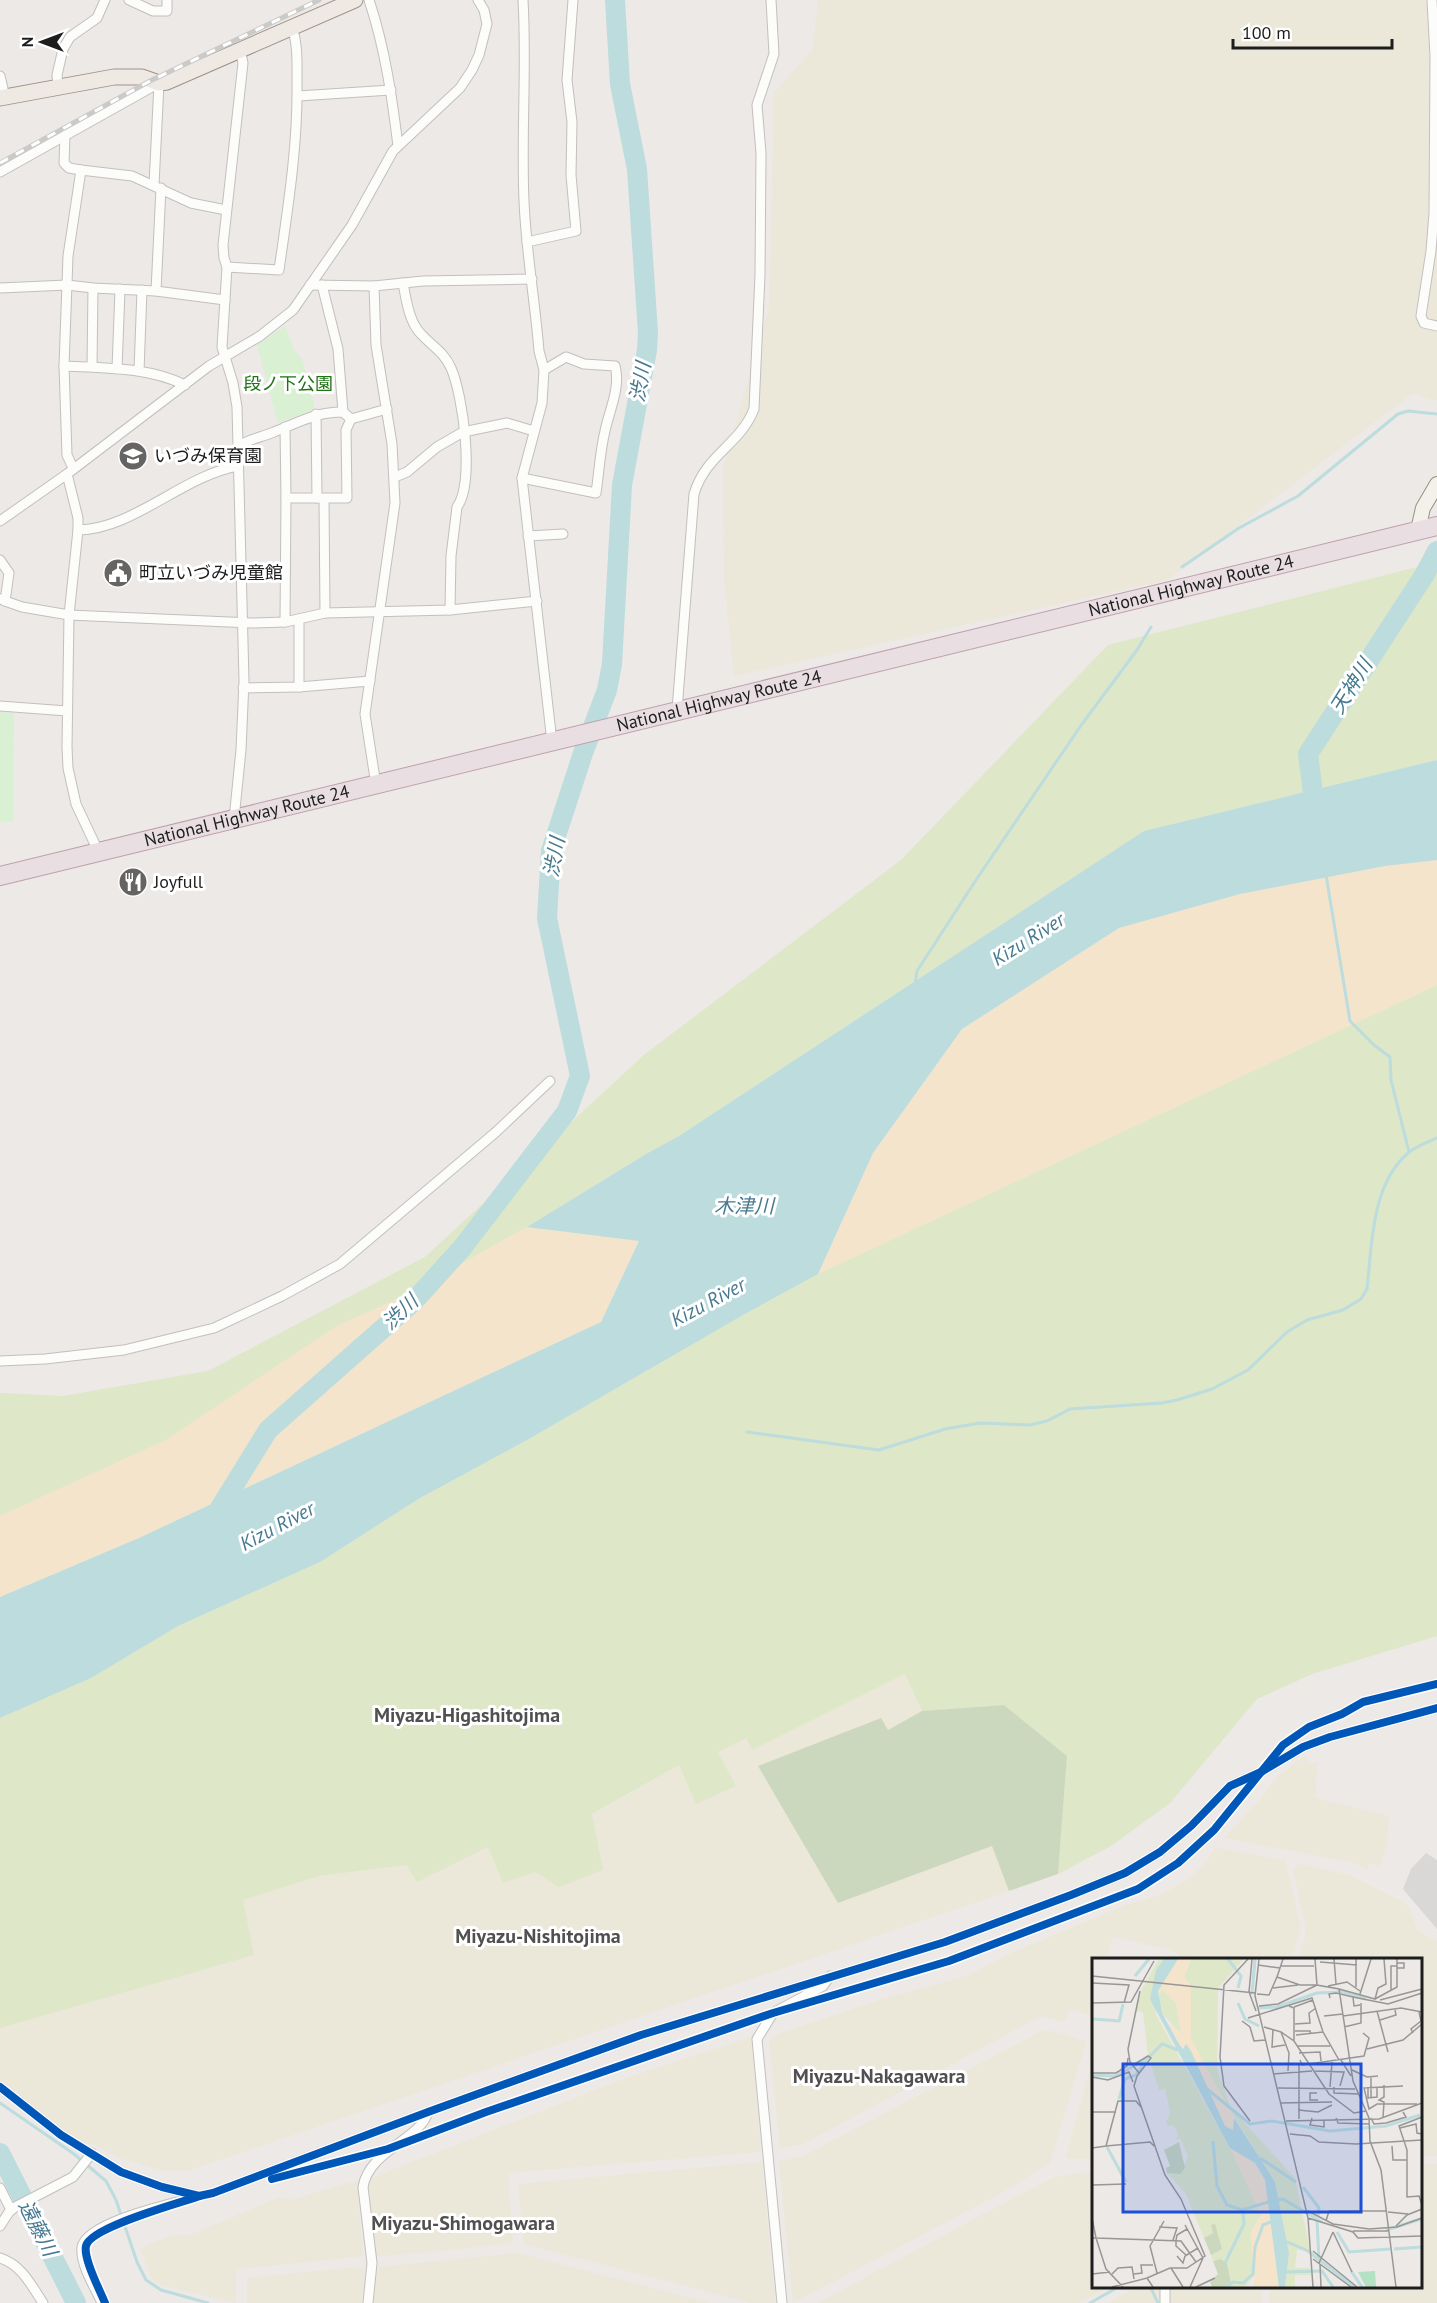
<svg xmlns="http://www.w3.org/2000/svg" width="1437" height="2303" font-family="'PT Sans','Noto Sans JP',sans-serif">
  <rect width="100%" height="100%" fill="#ece9e6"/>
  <!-- religious -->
  <path fill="#dad8d7" d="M1426 1853 1437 1860V1929L1403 1889 1411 1869Z"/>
  <!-- farmland -->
  <g fill="#ebe8da">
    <path d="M818 0H1437V401L1413 393 1167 580 734 676 724 579 723 467 769 308 774 93 812 50Z"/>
    <path d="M905 1674 922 1711 888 1731 880 1718 759 1767 838 1903 992 1846 1009 1891 190 2170 164 2171 116 2157 96 2145 78 2141 12 2095 0 2084V2028L254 1955 243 1900 319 1876 408 1865 417 1882 489 1847 503 1883 535 1872 559 1887 603 1869 592 1815 679 1765 696 1804 736 1786 718 1752 746 1738 752 1750Z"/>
    <path d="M1307 1754 1306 1763H1318L1315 1798 1389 1816 1387 1843 1380 1867 1369 1863 1367 1870 1355 1863 1224 1838 1257 1803 1278 1776Z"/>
    <path d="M1216 1848 1285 1860 1301 1928 1291 1959H1185L1171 1950 1113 1937 1106 1959 1094 1960 1093 2000 1089 2015 1069 2009 1065 2022 1041 2016 803 2144 780 2148 769 2042 777 2034 882 1999 967 1976 1009 1954 1126 1905 1160 1895 1193 1877Z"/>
    <path d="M1299 1864 1349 1875 1403 1902 1409 1907 1418 1931 1430 1938 1437 1940V2156H1421L1420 1960 1298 1959 1305 1937V1926L1294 1873V1869Z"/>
    <path d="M1044 2030 1065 2034 1086 2042 1050 2163 1007 2190 793 2303 779 2161 801 2157Z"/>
    <path d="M752 2037 761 2152 508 2173 513 2243 422 2253 375 2256 367 2183 374 2177 631 2076Z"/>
    <path d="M1093 2059V2159H1070L1066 2157Z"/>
    <path d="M762 2162 775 2303H751L524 2244 518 2184Z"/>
    <path d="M1421 2164H1437V2303H1269V2287L1420 2286Z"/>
    <path d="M1093 2171 1094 2286 1111 2287 1080 2303H818L1004 2203 1055 2177Z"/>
    <path d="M359 2180 358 2189 363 2256 239 2269 236 2272V2303L164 2286 152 2280 140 2248 173 2235H190L280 2197 290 2200Z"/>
    <path d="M518 2253 710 2303H373L378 2267Z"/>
    <path d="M357 2267 365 2270 362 2303H247V2278Z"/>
    <path d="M1138 2287H1158L1161 2292V2303H1108Z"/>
    <rect x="1167" y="2287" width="95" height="16"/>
  </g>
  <!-- grass -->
  <g fill="#dee7c7">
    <path d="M1437 562V760L1144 831 679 1136 646 1154 527 1227 406 1295 337 1326 166 1440 0 1516V1393L63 1396 208 1371 425 1257 644 1055 901 860 1108 645Z"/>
    <path d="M1437 985V1636L1312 1674 1257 1699 1170 1803 1111 1846 1058 1874 1067 1756 1004 1705 922 1711 905 1674 752 1750 746 1738 718 1752 736 1786 696 1804 679 1765 592 1814 603 1870 559 1887 535 1872 503 1883 488 1847 417 1882 407 1865 319 1876 243 1900 254 1955 0 2028V1718L91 1678 178 1626 320 1562 420 1498 527 1440 743 1315 818 1274Z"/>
  </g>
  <!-- forest -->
  <path fill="#ccd8bd" d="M1004 1705 1067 1756 1058 1874 1009 1891 992 1846 838 1903 758 1766 881 1718 888 1730 922 1711Z"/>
  <!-- sand -->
  <g fill="#f4e4cc">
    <path d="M1437 860V985L818 1274 873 1153 962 1029 1119 928 1240 894 1385 866Z"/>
    <path d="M527 1227 639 1241 601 1322 139 1538 0 1597V1516L166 1440 337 1326 406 1295Z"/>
  </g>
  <!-- park -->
  <g fill="#d9f0d3">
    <path d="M285 326 294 350 302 359 315 409 278 423 257 345Z"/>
    <path d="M0 712 14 713 13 821 0 822Z"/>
  </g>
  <!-- water -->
  <path fill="#bcdcdd" d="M1437 760V860L1385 866 1240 894 1119 928 962 1029 873 1153 818 1274 743 1315 527 1440 420 1498 320 1562 178 1626 91 1678 0 1718V1597L139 1538 601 1322 639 1241 527 1227 646 1154 679 1136 1144 831Z"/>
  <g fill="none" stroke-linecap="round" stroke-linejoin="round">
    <!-- stream -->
    <g stroke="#bcdcdd" stroke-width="3">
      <path d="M1182 567 1239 528 1298 496 1398 414 1408 411 1437 414"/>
      <path d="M1326 875 1350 1021 1374 1045 1390 1057 1391 1080 1409 1152"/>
      <path d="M915 985 917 971 976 880 1082 724 1137 650 1151 627"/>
      <path d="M747 1432 879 1450 945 1429 980 1423 1030 1425 1047 1421 1070 1409 1162 1403 1177 1400 1212 1389 1248 1370 1287 1332 1307 1320 1343 1310 1361 1299 1367 1289C1372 1245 1371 1185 1408 1153 1416 1146 1427 1142 1437 1138"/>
      <path d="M0 2103 74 2154 106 2181 116 2200 137 2262 146 2280 161 2290 208 2303"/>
      <path d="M1150 2286 1158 2303"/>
      <path d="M1090 2303 1120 2286"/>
    </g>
    <!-- river -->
    <g stroke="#bcdcdd" stroke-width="20">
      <path d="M1316 816 1308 754 1425 574 1437 551"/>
      <path d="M212 1521 268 1430 414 1301 462 1248 567 1111 580 1076 547 918 551 851 583 753 607 690 612 664 622 485 647 350 648 333 637 169 620 84 615 0"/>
      <path d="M0 2153 76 2303"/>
    </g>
    <!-- street casing -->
    <g stroke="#c1c0be" stroke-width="11">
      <g id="street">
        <path d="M129 0 153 11H167V0"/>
        <path d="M369 0C385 48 392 97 398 146"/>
        <path d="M523 0C527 67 521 134 524 201 526 251 535 301 539 351L544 370 542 403 522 478 552 742"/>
        <path d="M1432 0 1435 56 1434 213 1431 251 1421 316 1424 323 1437 326"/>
        <path d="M0 76 5 97"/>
        <path d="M58 87 57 75 63 49 70 37 97 18 105 0"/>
        <path d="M298 96 391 90"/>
        <path d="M65 135 64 163 69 168 81 170"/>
        <path d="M0 172 159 83"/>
        <path d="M154 185 159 83"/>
        <path d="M527 242 576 231 571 175 572 122 567 80 573 0"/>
        <path d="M227 267 279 270C288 207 298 145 297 82 297 63 298 45 292 27"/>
        <path d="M403 283C406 299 409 322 421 334 432 346 444 352 451 368 463 395 475 483 457 507L451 556 450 610"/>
        <path d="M310 285 374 286 423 281 532 279"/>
        <path d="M322 285 338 349 343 412"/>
        <path d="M374 286 376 345 392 444 395 503 365 714 376 785"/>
        <path d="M0 288 67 285 93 288 156 291 225 300"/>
        <path d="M156 291 161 188"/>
        <path d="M64 366C105 368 148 367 185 385"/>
        <path d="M92 367 93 288"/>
        <path d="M117 369 120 289"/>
        <path d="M139 371 142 290"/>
        <path d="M316 414 317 498"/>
        <path d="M285 427 286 498H347L346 430 351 419"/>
        <path d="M238 446C250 439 262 437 274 432 300 422 315 412 343 412L351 419 387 409"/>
        <path d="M73 468 67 455 64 366 68 256 81 170 132 176 191 203 226 210"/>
        <path d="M67 474 78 518V530L69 615 67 747 68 768 76 804 99 853"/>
        <path d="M395 477 407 472 437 447 463 432 507 423 534 431"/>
        <path d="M522 478 596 493C599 473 600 451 605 431 609 411 621 387 615 366L584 364 566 357 544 370"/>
        <path d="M324 499 325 613"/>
        <path d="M0 521 67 474 209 366 260 336 293 310 352 225 393 151 460 88 472 70 479 55 487 24 484 10 478 0"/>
        <path d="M78 530C134 529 182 476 238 466"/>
        <path d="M528 536 563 534"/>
        <path d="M0 560 9 573 5 601 1 599"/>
        <path d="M5 601 22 607 69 615 252 623 285 622 325 613 450 610 537 601"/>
        <path d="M299 619V687"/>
        <path d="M285 622 286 498"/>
        <path d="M243 688 299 687 370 681"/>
        <path d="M0 706 67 711"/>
        <path d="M677 710 694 494C706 454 740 445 754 409L760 275 761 153 757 105 774 54 771 0"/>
        <path d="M234 819 241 750 244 681 237 407 233 383 222 347 227 267 224 258 223 245 243 63 240 49"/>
        <path d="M0 1361 45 1359 124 1350 214 1328 282 1296 340 1264 496 1132 550 1081"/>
        <path d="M0 2087 61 2135 121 2172 162 2187 199 2196 213 2193 428 2112 641 2035 945 1942 1071 1895 1125 1873 1160 1852 1191 1826 1230 1786 1261 1772 1303 1747 1330 1737 1437 1708"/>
        <path d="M0 2188 11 2210"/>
        <path d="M0 2226 9 2212 15 2207 73 2177 92 2153"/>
        <path d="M0 2258C22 2265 31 2285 43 2303"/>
        <path d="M1165 2286V2303"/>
        <path d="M102 2303C95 2287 80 2265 82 2247 86 2222 174 2203 197 2197"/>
        <path d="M368 2303 372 2263 363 2187C369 2150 420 2140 428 2112"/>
        <path d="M782 2303 757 2039 773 2013 823 1986 830 1976"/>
      </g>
    </g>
    <!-- secondary casing -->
    <g stroke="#959280" stroke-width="16">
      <path id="secondary" d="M1418 530 1423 508 1437 484"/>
    </g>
    <!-- primary casing -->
    <g stroke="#a09285" stroke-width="17">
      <path id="primary" d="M0 98 114 77H142L159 83 167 82 355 0"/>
    </g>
    <!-- highway casing -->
    <g stroke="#bf9fae" stroke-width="20">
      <g id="highway">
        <path id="s1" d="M0 876 1437 526"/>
      </g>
    </g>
    <!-- street -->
    <use href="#street" stroke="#fcfcfb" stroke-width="9"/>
    <!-- secondary -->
    <use href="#secondary" stroke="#f3f1ea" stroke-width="14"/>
    <!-- primary -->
    <use href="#primary" stroke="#efe9e4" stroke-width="15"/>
    <!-- highway -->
    <use href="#highway" stroke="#e9dfe3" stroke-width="18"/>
    <!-- rail casing -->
    <g stroke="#cacac9" stroke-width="5">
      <path id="rail" d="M0 163 150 81 319 0"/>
    </g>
    <!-- rail -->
    <use href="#rail" stroke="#fff" stroke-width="3" stroke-dasharray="9" stroke-linecap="butt"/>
    <!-- cycleway casing -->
    <g stroke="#fff" stroke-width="11">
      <g id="cycleway">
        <path d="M0 2087 61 2135 121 2172 162 2187 199 2196 213 2193 428 2112 641 2035 945 1942 1071 1895 1125 1873 1160 1852 1191 1826 1230 1786 1261 1772 1303 1747 1330 1737 1437 1708"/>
        <path d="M272 2179 388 2149 486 2112 773 2013 949 1961 1138 1889 1178 1863 1214 1830 1283 1745 1309 1727 1342 1714 1363 1702 1437 1684"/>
        <path d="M105 2303C100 2290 83 2259 86 2246 90 2227 180 2203 200 2196"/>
      </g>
    </g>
    <!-- cycleway -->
    <use href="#cycleway" stroke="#0057b8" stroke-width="8"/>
  </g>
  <!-- icons -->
  <defs>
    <g id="school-disc" transform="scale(1.5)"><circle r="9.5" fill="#656463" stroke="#fff"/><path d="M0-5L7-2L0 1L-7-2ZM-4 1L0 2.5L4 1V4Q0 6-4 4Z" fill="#fff"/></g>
    <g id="civic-disc" transform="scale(1.5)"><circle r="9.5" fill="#656463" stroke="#fff"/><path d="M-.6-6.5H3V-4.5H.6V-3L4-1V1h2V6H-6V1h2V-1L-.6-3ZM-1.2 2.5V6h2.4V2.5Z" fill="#fff"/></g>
    <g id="restaurant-disc" transform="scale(1.5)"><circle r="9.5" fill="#656463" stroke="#fff"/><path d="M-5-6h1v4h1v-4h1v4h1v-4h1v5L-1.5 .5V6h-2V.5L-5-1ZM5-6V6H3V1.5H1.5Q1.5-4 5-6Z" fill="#fff"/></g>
  </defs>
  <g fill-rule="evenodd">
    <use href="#school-disc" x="133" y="456"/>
    <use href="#civic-disc" x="118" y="573"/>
    <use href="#restaurant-disc" x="133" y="882"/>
  </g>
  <g text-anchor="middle" stroke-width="6" stroke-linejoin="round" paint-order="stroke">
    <!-- park labels -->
    <g font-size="18" fill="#1e7413" stroke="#fff">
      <text x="288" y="390">段ノ下公園</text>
    </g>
    <!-- poi labels -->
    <g font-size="18" fill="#1d1d1d" stroke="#fff" text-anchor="start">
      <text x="154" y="462">いづみ保育園</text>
      <text x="139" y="579">町立いづみ児童館</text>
      <text x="154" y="888">Joyfull</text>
    </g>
    <!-- street labels -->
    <g font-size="18" fill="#1d1d1d" stroke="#fff">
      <text dy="6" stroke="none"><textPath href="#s1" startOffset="1226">National Highway Route 24</textPath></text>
      <text dy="6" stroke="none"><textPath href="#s1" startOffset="740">National Highway Route 24</textPath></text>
      <text dy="6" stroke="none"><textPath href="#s1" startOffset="254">National Highway Route 24</textPath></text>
    </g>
    <!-- water labels -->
    <g font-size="20" font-style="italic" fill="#477a90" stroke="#fff">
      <text transform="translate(640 382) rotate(-80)" y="7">渋川</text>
      <text transform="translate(1351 686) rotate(-58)" y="7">天神川</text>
      <text transform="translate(554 857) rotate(-80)" y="7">渋川</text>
      <text transform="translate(1028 939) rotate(-32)" y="7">Kizu River</text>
      <text x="744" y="1213">木津川</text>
      <text transform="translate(708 1302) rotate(-28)" y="7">Kizu River</text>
      <text transform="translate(400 1312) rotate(-43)" y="7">渋川</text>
      <text transform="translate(277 1526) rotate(-28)" y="7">Kizu River</text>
      <text transform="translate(38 2228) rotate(63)" y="7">遠藤川</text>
    </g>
    <!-- neighbourhood labels -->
    <g font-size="20" font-weight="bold" fill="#505050" stroke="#fff">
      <text x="467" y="1722">Miyazu-Higashitojima</text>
      <text x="538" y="1943">Miyazu-Nishitojima</text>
      <text x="879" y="2083">Miyazu-Nakagawara</text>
      <text x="463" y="2230">Miyazu-Shimogawara</text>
    </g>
  </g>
  <!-- overview -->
  <g transform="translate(1092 1958)">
    <rect width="330" height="330" fill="#ece9e6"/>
    <path d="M67 1H72L64 12V57L138 190 169 257 159 274 163 316 153 329H133L139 324 129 301 121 303 119 297 130 291 121 275 112 280 94 236 75 215 88 216 96 199 88 180 84 182 86 176 82 167 76 168 74 164 78 156 75 139 73 131 67 132 56 97 51 54 44 53 51 29ZM99 1H152L126 30 125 112 139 150 203 220 218 292H205L203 310H218V317H203V329H193L197 295 183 224 120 123 99 81V27L92 20ZM70 31 84 45 89 76 70 55 65 41Z" fill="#dee7c7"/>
    <path d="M87 184 93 210 88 216 75 215 74 210 78 208 72 192ZM123 266 130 291 119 297 112 280 121 275 119 267ZM129 301 135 306 139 325 133 329H120L118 324 126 316 121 303Z" fill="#ccd8bd"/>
    <path d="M86 1H99L92 20 99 27V81L142 160 141 172 133 168 99 94 87 86 77 66 89 75 84 45 70 31 65 41 67 29ZM138 190 163 205 173 222 187 329H162L159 274 169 257Z" fill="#f4e4cc"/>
    <path d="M283 313 284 329H274L266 314Z" fill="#b4e0c4"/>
    <path d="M72 1H86L66 33 70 55 87 86 91 91 94 86 99 93 133 168 141 172 142 160 183 224 197 295 193 329H187L173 222 163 205 138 190 58 41 64 12Z" fill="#bcdcdd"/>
    <path fill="none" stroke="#bcdcdd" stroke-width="3" d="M136 1 149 18 146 30M43 18 57 1M160 36 163 1M146 45 153 61 167 68M166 50 184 49 225 35 251 34 274 41M0 61 28 63M27 64 31 46M0 117 23 118 55 101 70 86 86 92M110 127 158 166 180 163 238 173 294 168 328 157M27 141 33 121 44 117 55 101M121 183 125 228 135 247 150 252 180 243M15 189 34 224M168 200 204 224M211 229 227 250 226 258M184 242 191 241 230 264M225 263 227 302M294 272 329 261M245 274 257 294 298 291M191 282 216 293 262 329M302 291 330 289M133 305 152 266 151 252M259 313 270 329M191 314 230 313 241 329M135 329 141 324 151 325 161 316 163 289 171 267 186 261"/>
    <path fill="none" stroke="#999796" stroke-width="1.5" d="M156 1 132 27 128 99 132 128 158 163M160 1 157 34 164 53M167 1 163 38 216 260 221 329M223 1 225 27 247 31 261 123 277 160 278 183 289 212 304 329M242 1 244 26M228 4 265 7M166 7 188 10M189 8H222M305 10H312V5H305M0 18 163 35M185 19 191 1M0 25 37 27 32 45M236 28 255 24 268 33M264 29V1M181 30 206 27M247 31 283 41 286 30 294 26 292 1M299 33V8H305M165 36 177 37 185 19 208 27H225M268 36 279 1M238 40 237 36 244 35 261 39M283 41 305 29V1M288 42 330 31M0 45 39 44 62 3M268 47 262 48 261 39 296 46 330 35M167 48 186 46 225 27M197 48 202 50V83M202 49 221 42M285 53 296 94M232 58 251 56M251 58 309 50 330 54M156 60 220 40 231 74 247 102M288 62 304 57 303 52M150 63 158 69 162 83 173 82M203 66 218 65 217 55 224 50M172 69 189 74 202 83 237 136 262 155 274 153M252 69 269 65V45M181 71 180 89 193 87M203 73H218L219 76M189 74 197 95 196 113M321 75 319 71 329 63 327 54M204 77 231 74M205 88H238M275 91 311 82 330 66M207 95 228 94 229 103M208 102 210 107 272 98 277 80 271 75M249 102 259 118M207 106V161M41 107 56 98 59 100 45 118 42 128 73 217 89 241 113 298 95 310H78L55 320M260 112 275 119 286 118M221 113 252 114 248 128M0 115H24L35 108 36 100M47 115 38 104 36 91 48 33M181 116 220 113M0 119 16 122 37 114 41 124M279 119V140M311 128 272 130 277 151 285 146H325M238 129 240 104M242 129V135L267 136M276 129V140L285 139V129M186 130 263 131M225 135H218V142H226M188 145 240 144M206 152 226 154 240 147M0 154H24M330 159 307 168 315 192V239L327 238 330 247M220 160 218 167 232 169V163M244 160 246 165 277 166M279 160 282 166 294 165 314 159 311 154M291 160 292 144 287 142 292 139V127M194 163 287 161 330 145M308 170 324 166 325 175 330 176M198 176 218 178 227 184 264 186 330 182M14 188 58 184 62 188M300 188 301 202H315M0 190 14 188 26 143H44L49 149M0 227 34 226M216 253 241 266 277 271 305 269 330 260M296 254 316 256M0 260 4 280 89 283 104 304M216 260 261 274 266 280 330 278M234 263 237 253H295M93 267 111 300M304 268 315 257 330 251M67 269 85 270 81 282M261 273H296M241 274 260 314M0 280H4L14 311 31 329M221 293 265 329M94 297 84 288V282L85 277 95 271M85 298 91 305 93 298 106 290M221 301 259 329M227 305 241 274M228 306 229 329M79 310 91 329M65 315 58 288 72 263M0 316 18 314M20 316 26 310 40 309 42 321M42 316 50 315 49 307H61M20 329 55 320 61 329M98 329 111 300M104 329 123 320"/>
    <path fill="#1d4ed8" fill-opacity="0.15" stroke="#1d4ed8" stroke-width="3" d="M31 106H269V254H31Z"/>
    <rect width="330" height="330" fill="none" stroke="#1d1d1d" stroke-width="3"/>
  </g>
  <!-- north arrow -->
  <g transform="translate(42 42) rotate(270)" stroke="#ffffff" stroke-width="4.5" paint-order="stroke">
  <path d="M0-4.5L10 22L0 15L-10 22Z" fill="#1d1d1d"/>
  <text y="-9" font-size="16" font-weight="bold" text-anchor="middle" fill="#1d1d1d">N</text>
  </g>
  <!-- scale -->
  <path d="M1233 39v9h159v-9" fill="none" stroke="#1d1d1d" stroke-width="3"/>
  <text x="1242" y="39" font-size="18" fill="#1d1d1d" stroke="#ffffff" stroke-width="4.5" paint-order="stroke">100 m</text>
</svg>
